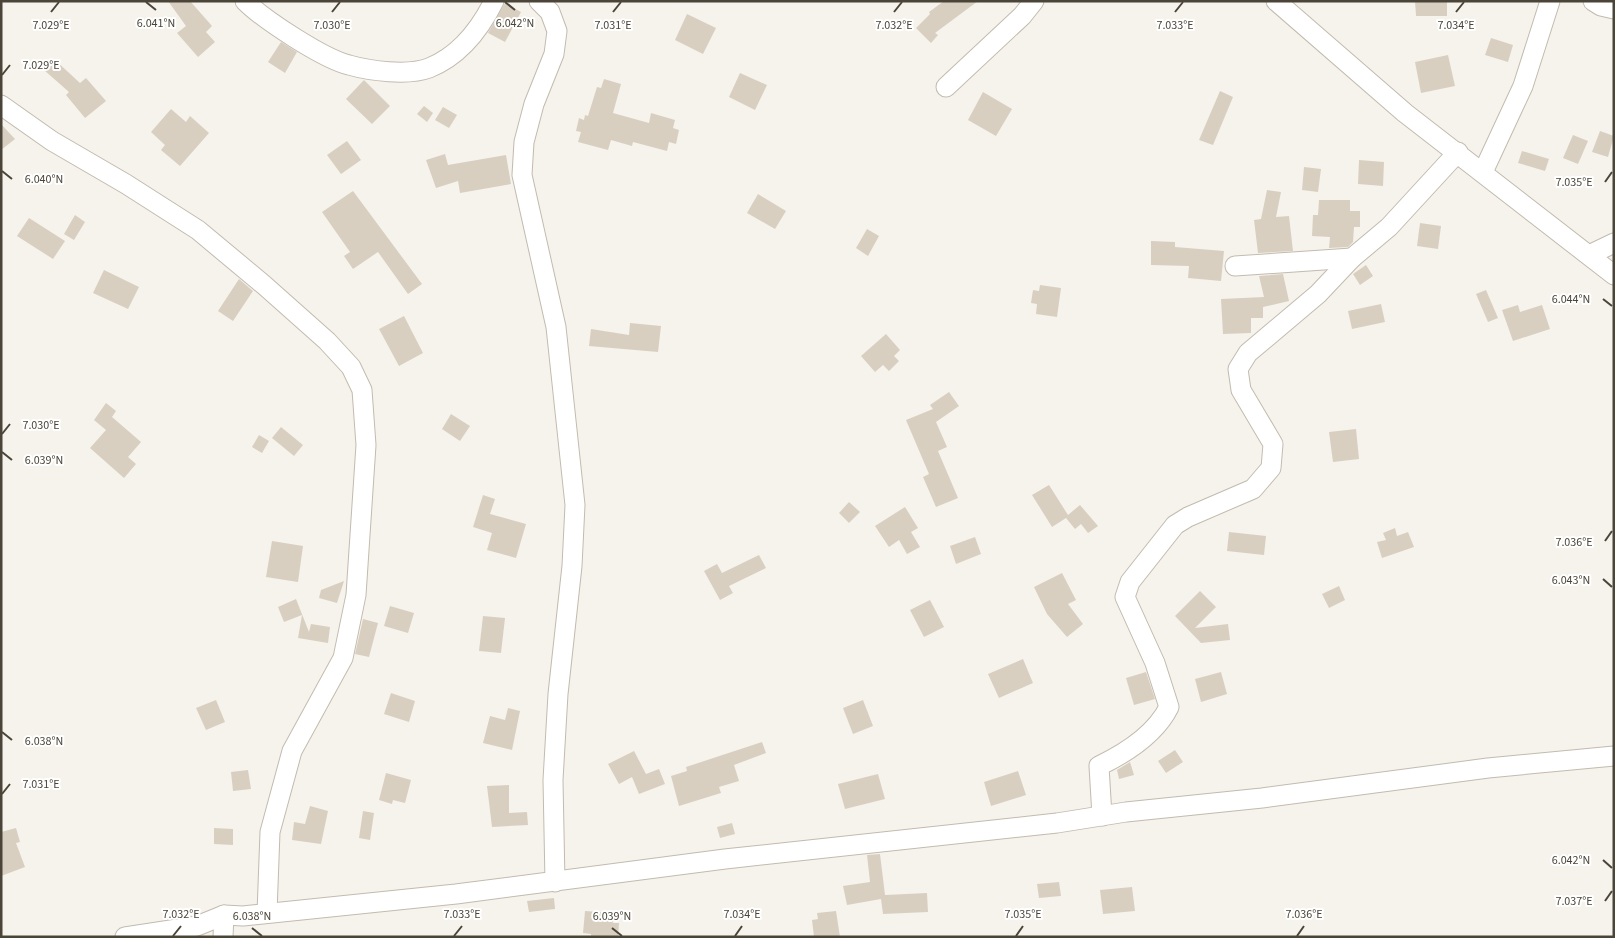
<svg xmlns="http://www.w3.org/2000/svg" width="1615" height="938" font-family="'Source Sans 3',sans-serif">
  <rect width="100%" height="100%" fill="#f6f3ec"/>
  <!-- building -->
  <g fill="#d8cfc1">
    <path d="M168 1H190L212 26 206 32 215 42 198 57 177 33 186 26Z"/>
    <path d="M944 1H978L935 33 938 35 931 43 916 28 930 14 929 12Z"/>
    <path d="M1415 1H1447V16H1416Z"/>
    <path d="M505 3 521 12 505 42 488 33Z"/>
    <path d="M687 14 716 28 703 54 675 40Z"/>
    <path d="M1491 38 1513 45 1508 62 1485 55Z"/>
    <path d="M281 42 297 52 285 73 268 62Z"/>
    <path d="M1448 55 1455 86 1421 93 1415 62Z"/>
    <path d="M54 59 80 83 86 78 106 101 85 118 66 95 69 92 44 70Z"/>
    <path d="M740 73 767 85 755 110 729 97Z"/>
    <path d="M604 79 621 84 613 113 649 123 651 113 675 120 673 128 679 130 676 144 669 142 667 151 633 142 632 146 611 140 608 150 578 142 581 132 576 131 579 118 584 120 585 115 588 116 597 87 601 88Z"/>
    <path d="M364 80 390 106 372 124 346 99Z"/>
    <path d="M1220 91 1233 97 1213 145 1199 140Z"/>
    <path d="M983 92 1012 109 996 136 968 120Z"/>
    <path d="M424 106 433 113 427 122 417 114Z"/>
    <path d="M443 107 457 115 449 128 435 120Z"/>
    <path d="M171 109 186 122 190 116 209 133 180 166 161 150 165 145 151 132Z"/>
    <path d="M1 124 15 139 1 150Z"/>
    <path d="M1600 131 1614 136 1608 157 1592 152Z"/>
    <path d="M1573 135 1588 141 1578 164 1563 158Z"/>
    <path d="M347 141 361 160 341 174 327 155Z"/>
    <path d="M1522 151 1549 159 1545 171 1518 163Z"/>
    <path d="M445 154 448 165 506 155 511 184 460 193 458 181 436 188 426 160Z"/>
    <path d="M1359 160 1384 162 1383 186 1358 184Z"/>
    <path d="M1304 167 1321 169 1318 192 1302 190Z"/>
    <path d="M1267 190 1281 192 1276 217 1289 216 1293 251 1258 253 1254 220 1261 219Z"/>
    <path d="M353 191 422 284 408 294 378 252 353 269 344 256 350 252 322 212Z"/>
    <path d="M758 194 786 211 775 229 747 213Z"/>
    <path d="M1319 200H1350V211H1360V227H1354L1353 242 1348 247 1329 248 1330 237 1312 236 1313 215H1318Z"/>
    <path d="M75 215 85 222 74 240 64 234Z"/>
    <path d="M29 218 65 241 53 259 17 236Z"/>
    <path d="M1420 223 1441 226 1438 249 1417 246Z"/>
    <path d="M867 229 879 236 868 256 856 248Z"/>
    <path d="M1151 241 1175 242V247L1224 251 1221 281 1188 278 1189 266 1151 265Z"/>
    <path d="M1366 265 1373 276 1360 285 1353 274Z"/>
    <path d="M104 270 139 287 128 309 93 293Z"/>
    <path d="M1283 274 1289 301 1263 307V318H1251V333L1223 334 1221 299 1264 297 1259 276Z"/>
    <path d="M239 279 253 291 233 321 218 311Z"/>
    <path d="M1040 285 1061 288 1057 317 1036 314 1037 304 1031 303 1033 290 1039 291Z"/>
    <path d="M1486 290 1498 318 1488 322 1476 294Z"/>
    <path d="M1381 304 1385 322 1352 329 1348 311Z"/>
    <path d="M1518 305 1520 312 1542 305 1550 329 1513 341 1502 310Z"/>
    <path d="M404 316 423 353 399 366 379 329Z"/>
    <path d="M630 323 661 326 658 352 589 346 591 329 629 335Z"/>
    <path d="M886 334 900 350 894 356 899 361 889 371 883 365 875 372 861 356Z"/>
    <path d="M949 392 959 406 936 422 947 447 938 451 958 498 936 507 923 477 929 474 906 420 933 409 930 405Z"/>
    <path d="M106 403 116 411 112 417 141 442 128 457 136 464 124 478 90 448 106 430 94 420Z"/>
    <path d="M451 414 470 426 460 441 442 429Z"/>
    <path d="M281 427 303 445 294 456 272 438Z"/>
    <path d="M1356 429 1359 459 1333 462 1329 432Z"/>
    <path d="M259 435 269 441 262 453 252 447Z"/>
    <path d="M1049 485 1068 515 1080 505 1098 526 1088 533 1081 524 1075 529 1066 518 1052 527 1032 495Z"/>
    <path d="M483 495 495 499 490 514 526 524 516 558 487 550 492 533 473 527Z"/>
    <path d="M849 502 860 512 849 523 839 513Z"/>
    <path d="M905 507 918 528 911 532 920 547 907 554 899 540 889 547 875 526Z"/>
    <path d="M1395 528 1397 536 1408 532 1414 547 1382 558 1377 542 1386 540 1383 533Z"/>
    <path d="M1229 532 1266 536 1264 555 1227 551Z"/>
    <path d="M975 537 981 554 956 564 950 546Z"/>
    <path d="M272 541 303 546 298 582 266 577Z"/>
    <path d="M759 555 766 568 729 586 733 593 720 600 704 571 717 564 722 573Z"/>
    <path d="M1062 573 1076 600 1068 604 1083 624 1067 637 1047 614 1034 587Z"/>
    <path d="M344 581 337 603 319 598 321 590Z"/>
    <path d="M1339 586 1345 600 1329 608 1322 594Z"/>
    <path d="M1200 591 1216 607 1195 628 1228 624 1230 640 1201 643 1175 616Z"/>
    <path d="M296 599 309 632 311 624 330 627 328 643 298 638 302 615 284 622 278 607Z"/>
    <path d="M930 600 944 627 924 637 910 610Z"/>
    <path d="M390 606 414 613 408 633 384 626Z"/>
    <path d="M483 616 505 618 501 653 479 651Z"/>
    <path d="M363 619 378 623 369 657 355 654Z"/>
    <path d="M1023 659 1033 683 999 698 988 674Z"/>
    <path d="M1146 672 1155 699 1134 705 1126 678Z"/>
    <path d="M1221 672 1227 694 1201 702 1195 679Z"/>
    <path d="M391 693 415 701 409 722 384 714Z"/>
    <path d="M216 700 225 722 206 730 196 708Z"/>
    <path d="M863 700 873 726 853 734 843 708Z"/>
    <path d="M508 708 520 711 512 750 483 743 490 716 505 720Z"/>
    <path d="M762 742 766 753 734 765 739 781 719 787 721 793 679 806 671 776 687 771 686 767Z"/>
    <path d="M1175 750 1183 762 1166 773 1158 761Z"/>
    <path d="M634 751 646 774 659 769 665 784 639 794 632 777 619 784 608 764Z"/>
    <path d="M1130 762 1134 775 1119 779 1117 770Z"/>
    <path d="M248 770 251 789 233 791 231 772Z"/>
    <path d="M1018 771 1026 795 991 806 984 782Z"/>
    <path d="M386 773 411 780 405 803 393 800 392 804 379 800Z"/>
    <path d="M878 774 885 799 845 809 838 784Z"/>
    <path d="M509 785V813L527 812 528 825 492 827 487 786Z"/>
    <path d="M310 806 328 811 321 844 292 840 294 822 305 824Z"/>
    <path d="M363 811 374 813 370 840 359 838Z"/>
    <path d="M732 823 735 834 720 838 717 827Z"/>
    <path d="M16 828 20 842 16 843 25 867 1 876V832Z"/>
    <path d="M214 828 233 829V845L214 844Z"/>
    <path d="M880 854 885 895 927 893 928 912 883 914 881 899 847 905 843 886 870 882 867 855Z"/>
    <path d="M1059 882 1061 896 1039 898 1037 884Z"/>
    <path d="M1132 887 1135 911 1103 914 1100 890Z"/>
    <path d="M554 898 555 909 529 912 527 901Z"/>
    <path d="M585 911 614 913 613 923H619L618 937H591V934L583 933Z"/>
    <path d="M836 911 840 937H814L812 920 818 919 817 913Z"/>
  </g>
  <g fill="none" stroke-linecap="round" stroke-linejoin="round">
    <!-- minor casing -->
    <g stroke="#c2bbae" stroke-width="21">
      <g id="minor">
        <path d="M245 1C264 20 324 59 349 65 370 71 408 76 429 68 459 56 480 29 494 1"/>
        <path d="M539 1 550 12 557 31 554 54 534 104 524 142 522 175 556 327 575 505 572 566 558 694 553 780 555 882"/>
        <path d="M1276 1 1405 113 1614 275"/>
        <path d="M1593 1 1601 6 1614 9"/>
        <path d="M946 87 1022 16 1034 1"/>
        <path d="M1 105 52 141 126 184 198 230 264 285 327 341 351 367 362 390 366 445 356 595 343 658 292 751 270 832 267 913"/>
        <path d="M1483 172 1523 86 1550 1"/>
        <path d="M1589 255 1614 243"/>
        <path d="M1235 266 1352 258"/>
        <path d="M1102 816 1099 766C1126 753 1155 735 1169 707L1155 663 1125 597 1130 582 1175 525 1188 517 1253 489 1271 468 1273 444 1241 390 1238 369 1248 353 1318 294 1352 258 1389 227 1458 152"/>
        <path d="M125 937 197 926 224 915 243 916 456 894 725 859 1057 823 1126 812 1262 798 1488 768 1614 756"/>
        <path d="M223 937 224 915"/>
      </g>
    </g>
    <!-- minor -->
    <use href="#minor" stroke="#fff" stroke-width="19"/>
  </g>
  <!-- ticks -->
  <path fill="none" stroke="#4b4439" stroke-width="2" d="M146 2 156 10M505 2 515 10M51 12 59 2M332 12 340 2M613 12 621 2M894 12 902 2M1175 12 1183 2M1456 12 1464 2M2 75 10 65M2 171 12 179M1605 182 1612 172M1603 299 1612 306M2 434 10 424M2 452 12 460M1605 541 1612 531M1603 579 1612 587M2 732 12 740M2 794 10 784M1603 860 1612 868M1605 901 1612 891M252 928 262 936M612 928 622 936M173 936 181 926M454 936 462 926M735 936 742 926M1016 936 1023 926M1297 936 1304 926"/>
  <g font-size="12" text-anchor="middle" fill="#4b4439" stroke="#fff" stroke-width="4" stroke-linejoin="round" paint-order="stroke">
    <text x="156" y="27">6.041°N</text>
    <text x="515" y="27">6.042°N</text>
    <text x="51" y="29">7.029°E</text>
    <text x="332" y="29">7.030°E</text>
    <text x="613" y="29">7.031°E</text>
    <text x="894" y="29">7.032°E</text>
    <text x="1175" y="29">7.033°E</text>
    <text x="1456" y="29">7.034°E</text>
    <text x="41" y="69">7.029°E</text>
    <text x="44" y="183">6.040°N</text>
    <text x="1574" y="186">7.035°E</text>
    <text x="1571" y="303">6.044°N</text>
    <text x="41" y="429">7.030°E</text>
    <text x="44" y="464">6.039°N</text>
    <text x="1574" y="546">7.036°E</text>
    <text x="1571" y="584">6.043°N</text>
    <text x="44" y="745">6.038°N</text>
    <text x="41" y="788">7.031°E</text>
    <text x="1571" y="864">6.042°N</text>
    <text x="1574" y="905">7.037°E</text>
    <text x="181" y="918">7.032°E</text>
    <text x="462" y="918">7.033°E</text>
    <text x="742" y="918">7.034°E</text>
    <text x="1023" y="918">7.035°E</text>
    <text x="1304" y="918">7.036°E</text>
    <text x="252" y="920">6.038°N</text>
    <text x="612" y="920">6.039°N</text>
  </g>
  <!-- border -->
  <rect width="1615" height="938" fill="none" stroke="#4b4439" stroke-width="5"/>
</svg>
